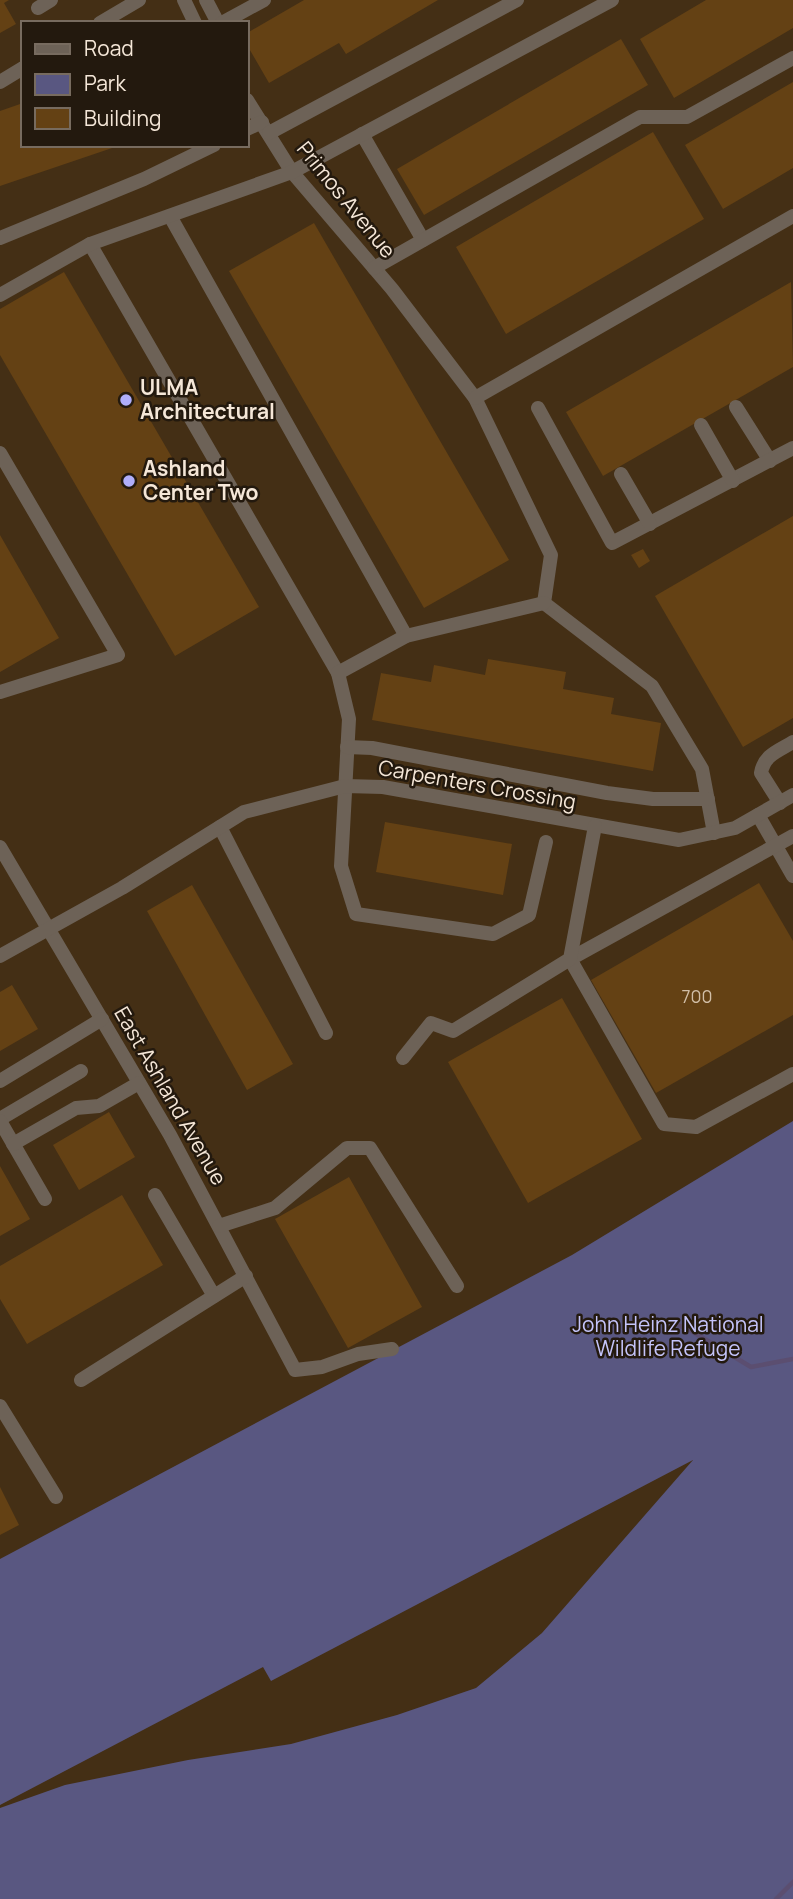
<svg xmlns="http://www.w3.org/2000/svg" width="793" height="1899" font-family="Manrope,sans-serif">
  <rect width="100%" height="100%" fill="#442f15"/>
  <!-- green -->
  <path fill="#595781" d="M793 1121V1899H0V1808L65 1785 188 1760 291 1744 397 1715 476 1688 542 1633 693 1460 271 1681 263 1667 0 1805V1559L572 1255Z"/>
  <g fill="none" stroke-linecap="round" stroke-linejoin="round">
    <!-- stream -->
    <g stroke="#5b4e70" stroke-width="4.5">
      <path d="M667 1321 688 1329 751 1367 793 1359"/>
      <path d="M776 1899 793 1882"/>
    </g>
  </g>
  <!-- building -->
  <g fill="#644114">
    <path d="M0 0H9L4 3 16 24 0 33Z"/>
    <path d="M304 0H438L346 54 339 43 269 83 247 45V33Z"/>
    <path d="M706 0H793V28L674 98 640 39Z"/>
    <path d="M621 39 648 85 424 215 397 169Z"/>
    <path d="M793 82V168L723 209 685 145Z"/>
    <path d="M23 103V145L118 146 0 186V111Z"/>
    <path d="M653 132 704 219 506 334 456 247Z"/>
    <path d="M314 223 509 560 424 608 229 271Z"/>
    <path d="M64 272 259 607 175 656 0 355V309Z"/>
    <path d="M791 282 793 367 603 476 566 412Z"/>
    <path d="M793 516V718L743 747 655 596Z"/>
    <path d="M0 535 59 638 0 672Z"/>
    <path d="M643 549 650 561 639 568 631 555Z"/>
    <path d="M488 659 566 672 563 689 614 698 611 714 661 723 653 771 372 720 381 673 431 682 434 665 485 675Z"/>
    <path d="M385 822 512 844 503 895 376 872Z"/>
    <path d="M759 883 793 941V1015L656 1093 591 980Z"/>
    <path d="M192 885 293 1064 247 1090 147 911Z"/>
    <path d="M12 985 38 1029 0 1051V992Z"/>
    <path d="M562 998 642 1139 528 1203 448 1062Z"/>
    <path d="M109 1112 135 1157 79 1190 53 1145Z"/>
    <path d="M0 1166 30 1219 0 1236Z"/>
    <path d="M349 1177 422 1307 348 1348 275 1219Z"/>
    <path d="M122 1195 163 1265 27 1344 0 1299V1266Z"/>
    <path d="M0 1487 19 1525 0 1535Z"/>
  </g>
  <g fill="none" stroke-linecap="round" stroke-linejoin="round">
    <!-- minor -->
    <g stroke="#6d6257" stroke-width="14">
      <path d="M184 0 195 23"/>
      <path d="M206 0 218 23"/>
      <path d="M38 8 51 0"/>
      <path d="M100 23 139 0"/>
      <path d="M222 23 264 0"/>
      <path d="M0 82 23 68"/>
      <path d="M247 100 292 172 392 289 475 398 551 555 544 603 652 686 702 769 714 833"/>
      <path d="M247 129 262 122"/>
      <path d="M269 133 517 0"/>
      <path d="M362 134 423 240"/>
      <path d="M170 216 406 636"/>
      <path d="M0 238 144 179 214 145"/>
      <path d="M90 244 338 673"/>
      <path d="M374 268 640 117H687L793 58"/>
      <path d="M0 295 90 244 292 172 612 0"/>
      <path d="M475 398 793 216"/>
      <path d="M736 407 770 461"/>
      <path d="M538 408 612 543 793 448"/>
      <path d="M701 425 733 481"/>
      <path d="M0 453 118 655 0 692"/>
      <path d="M621 474 650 524"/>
      <path d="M544 603 406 636 338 673 349 719 341 866 356 914 493 934 529 915 546 842"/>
      <path d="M347 747 372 748 607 793 653 799H708"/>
      <path d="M780 803 761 773C764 755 778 751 793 742"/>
      <path d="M758 815 793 876"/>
      <path d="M220 827 326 1033"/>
      <path d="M793 836 570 959 664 1124 696 1127 793 1074"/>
      <path d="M0 847 170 1135 295 1370 322 1367 358 1354 392 1349"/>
      <path d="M0 956 122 888 244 812 345 786 383 787 679 840 735 828 793 795"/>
      <path d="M403 1058 431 1023 453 1031 570 959 595 826"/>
      <path d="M0 1081 102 1019"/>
      <path d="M0 1119 81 1071"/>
      <path d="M0 1121 45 1199"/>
      <path d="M13 1144 76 1108 99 1106 139 1083"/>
      <path d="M155 1195 214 1296"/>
      <path d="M219 1226 275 1208 347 1148H370L457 1286"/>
      <path d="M81 1380 246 1276"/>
      <path d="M0 1406 56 1497"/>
    </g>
  </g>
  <!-- markers -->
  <g fill="#b0aefa" stroke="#23190e" stroke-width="2.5">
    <circle cx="126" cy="400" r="7"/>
    <circle cx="129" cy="481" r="7"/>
  </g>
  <g text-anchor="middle" stroke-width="5" stroke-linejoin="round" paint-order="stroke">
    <!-- number labels -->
    <g font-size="18" fill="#d1bea7">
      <text x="697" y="1003">700</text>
    </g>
    <!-- street labels -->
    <g font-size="21" fill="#f5e7d8" stroke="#23190e">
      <text transform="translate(346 200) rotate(51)" y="7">Primos Avenue</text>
      <text transform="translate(477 785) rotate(10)" y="7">Carpenters Crossing</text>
      <text transform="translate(170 1096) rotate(60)" y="7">East Ashland Avenue</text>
    </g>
    <!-- poi labels -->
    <g font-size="21" font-weight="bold" fill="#f5e7d8" stroke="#23190e" text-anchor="start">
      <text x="140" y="395">ULMA<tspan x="140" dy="24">Architectural</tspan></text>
      <text x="143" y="476">Ashland<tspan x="143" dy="24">Center Two</tspan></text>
    </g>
    <!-- park labels -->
    <g font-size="21" fill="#c4c4fa" stroke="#23190e">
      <text x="668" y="1332">John Heinz National<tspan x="668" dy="24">Wildlife Refuge</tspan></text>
    </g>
  </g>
  <!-- legend -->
  <rect x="21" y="21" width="228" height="126" fill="#23190e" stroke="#776b5f" stroke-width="2"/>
  <rect x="35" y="44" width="35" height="10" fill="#6d6257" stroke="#776b5f" stroke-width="2"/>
  <text x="84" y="56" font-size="21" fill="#f5e7d8">Road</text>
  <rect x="35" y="74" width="35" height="21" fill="#595781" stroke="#776b5f" stroke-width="2"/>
  <text x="84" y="91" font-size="21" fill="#f5e7d8">Park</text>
  <rect x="35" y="108" width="35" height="21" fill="#644114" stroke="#776b5f" stroke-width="2"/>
  <text x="84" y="126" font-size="21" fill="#f5e7d8">Building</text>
</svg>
